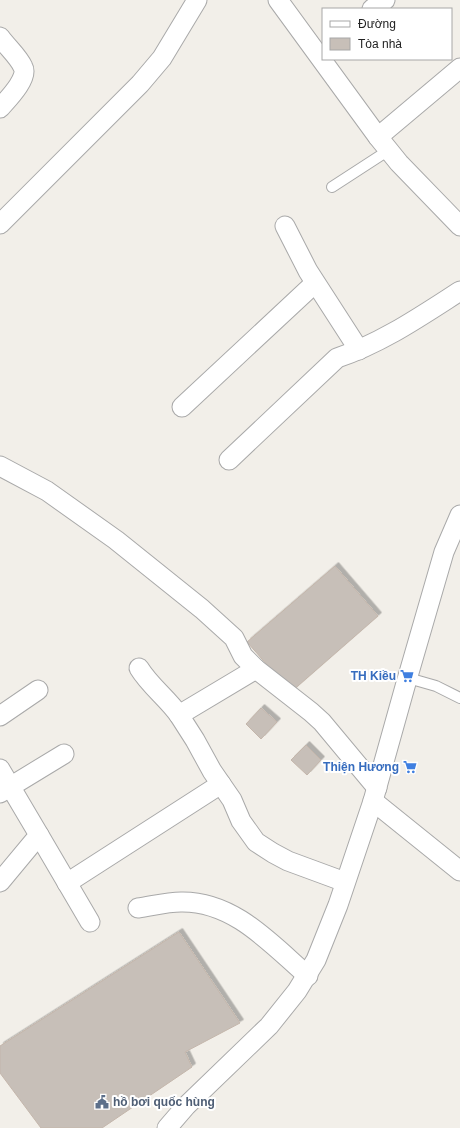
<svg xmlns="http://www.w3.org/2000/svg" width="460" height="1128" font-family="Helvetica,sans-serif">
  <defs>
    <filter id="shadow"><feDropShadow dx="3.5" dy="-3.5" stdDeviation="0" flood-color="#0004"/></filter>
  </defs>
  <rect width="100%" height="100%" fill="#f2efe9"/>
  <!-- building -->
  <g fill="#c7bfb8" stroke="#c4b6ab" filter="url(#shadow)">
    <path d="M335 566 378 616 291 692 247 642Z"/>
    <path d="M261 708 277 722 261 739 246 724Z"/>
    <path d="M306 745 321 760 307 775 291 760Z"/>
    <path d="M179 932 240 1023 185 1052 192 1067 102 1128H41L0 1073V1046Z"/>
  </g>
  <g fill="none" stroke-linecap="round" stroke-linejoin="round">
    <!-- lane casing -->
    <g stroke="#a9a9a9" stroke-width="12">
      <g id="lane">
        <path d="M332 187 389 150"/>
        <path d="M408 678 436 686 460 698"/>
      </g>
    </g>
    <!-- street casing -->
    <g stroke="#a9a9a9" stroke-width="21">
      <g id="street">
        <path d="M278 0 378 137 399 163 460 226"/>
        <path d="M372 9 385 0"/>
        <path d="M0 37C7 47 18 56 23 67 29 78 7 100 0 108"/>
        <path d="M378 137 460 68"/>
        <path d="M0 224 140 84 162 58 197 0"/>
        <path d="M285 226 308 271 359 350"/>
        <path d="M182 407 315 283"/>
        <path d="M229 460 337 358C382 343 421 316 460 291"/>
        <path d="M0 466 47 491 116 540 202 609 234 638 243 656 256 669 311 712 322 722 377 788"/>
        <path d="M139 668C150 686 167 698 179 715"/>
        <path d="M256 669 179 715 195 740 212 771 232 800 241 821 256 842 273 853 288 861 345 882"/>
        <path d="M0 716 38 690"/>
        <path d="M0 769 39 835 0 882"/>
        <path d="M0 793 64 754"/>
        <path d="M373 801 460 871"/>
        <path d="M39 835 90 922"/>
        <path d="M67 883 221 784"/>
        <path d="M138 908C152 906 167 902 181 902 234 901 271 944 308 976"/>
        <path d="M167 1128 186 1106 269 1026 297 991 316 960 338 905 373 801 406 683 444 552 460 515"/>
      </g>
    </g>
    <!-- lane -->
    <use href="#lane" stroke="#fff" stroke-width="10"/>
    <!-- street -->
    <use href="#street" stroke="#fff" stroke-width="19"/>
  </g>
  <!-- icons -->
  <defs>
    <g id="supermarket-bare" transform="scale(1.08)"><path d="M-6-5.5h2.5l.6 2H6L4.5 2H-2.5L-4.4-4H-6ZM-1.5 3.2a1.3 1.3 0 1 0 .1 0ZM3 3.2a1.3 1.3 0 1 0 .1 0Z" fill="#3f7fe0" stroke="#fff" stroke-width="2.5" paint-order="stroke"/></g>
    <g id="civic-bare" transform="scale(1.08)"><path d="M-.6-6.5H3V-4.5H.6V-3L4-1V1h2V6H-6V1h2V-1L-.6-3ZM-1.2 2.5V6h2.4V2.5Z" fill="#5c6f8a" stroke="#fff" stroke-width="2.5" paint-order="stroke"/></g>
  </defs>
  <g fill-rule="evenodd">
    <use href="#supermarket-bare" x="407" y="676"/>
    <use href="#supermarket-bare" x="410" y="767"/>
    <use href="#civic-bare" x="102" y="1102"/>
  </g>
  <g text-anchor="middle" stroke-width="4" stroke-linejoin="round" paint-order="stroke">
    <!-- shop labels -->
    <g font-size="12" font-weight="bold" fill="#366cbe" stroke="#fff" text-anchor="end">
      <text x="396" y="680">TH Kiều</text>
      <text x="399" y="771">Thiện Hương</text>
    </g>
    <!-- service labels -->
    <g font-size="12" font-weight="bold" fill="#4e5e75" stroke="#fff" text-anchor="start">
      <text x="113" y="1106">hồ bơi quốc hùng</text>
    </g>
  </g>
  <!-- legend -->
  <rect x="322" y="8" width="130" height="52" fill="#ffffff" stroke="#a7a7a7"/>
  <rect x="330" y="21" width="20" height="6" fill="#ffffff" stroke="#a7a7a7"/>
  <text x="358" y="28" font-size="12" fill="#222222">Đường</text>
  <rect x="330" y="38" width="20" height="12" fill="#c7bfb8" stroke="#a7a7a7"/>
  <text x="358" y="48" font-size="12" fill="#222222">Tòa nhà</text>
</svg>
